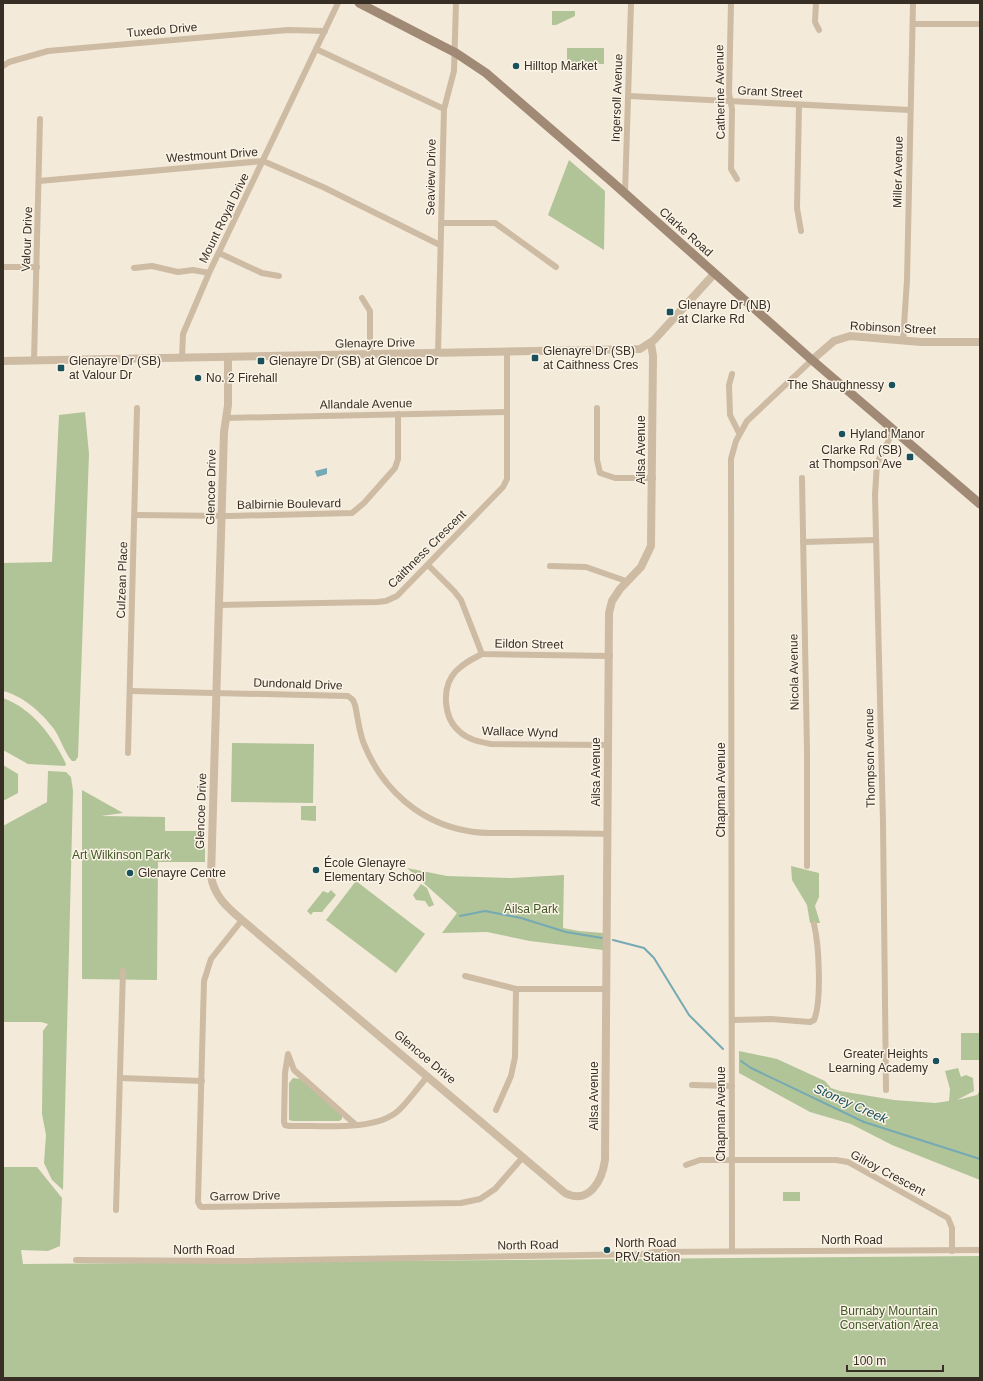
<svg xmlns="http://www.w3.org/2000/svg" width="983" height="1381" font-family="Arial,sans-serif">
  <rect width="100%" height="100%" fill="#f4ead9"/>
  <!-- green -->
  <g fill="#b0c498">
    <path d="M552 11H575V16L556 25H552Z"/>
    <rect x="567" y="48" width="37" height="16"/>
    <path d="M569 160 605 191 604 250 548 215Z"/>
    <path d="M85 412 89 454 78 757 75 761H72C64 752 61 739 54 729 41 712 23 696 3 691V563L52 562 59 415Z"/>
    <path d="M3 698C33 709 53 737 66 764L65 766 28 764 3 750Z"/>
    <path d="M232 743 314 744 313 803 231 802Z"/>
    <path d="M3 765 18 774V793L3 801Z"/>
    <path d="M48 771 66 772 71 777 73 791 63 1190 52 1180 44 1163 46 1135 42 1114 43 1031 48 1024 41 1022H3V826L47 802Z"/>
    <path d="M82 790 123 813 101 816 165 817V831H205V862H158L157 980 82 979Z"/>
    <path d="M301 806H316V821L301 820Z"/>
    <path d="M791 866 819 873V897L815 906 820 923H810L807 905 792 880Z"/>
    <path d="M407 868 447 876 512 878 564 875 563 928 579 931 603 933V950L530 941 487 932 442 933 457 913Z"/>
    <path d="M356 881 425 934 396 973 326 920Z"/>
    <path d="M421 884 427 888 434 905 429 907 425 901 416 900 413 895Z"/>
    <path d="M331 890 336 895 322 912H313L311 915 307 911 323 891 328 893Z"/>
    <rect x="961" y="1033" width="19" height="27"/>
    <path d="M739 1051 777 1059 825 1081 831 1088 840 1091 894 1100 935 1103 949 1101 950 1089 945 1071 958 1068 961 1077 966 1075 973 1078 974 1091 957 1100 977 1095 980 1090V1180L892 1145 851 1124 810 1112 739 1073Z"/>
    <path d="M293 1078 300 1079 342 1115V1119L339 1121H293L289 1120V1083Z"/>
    <path d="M3 1167H37L62 1198 60 1246 48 1251 21 1250 23 1264 980 1256V1378H3Z"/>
    <rect x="783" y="1192" width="17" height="9"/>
  </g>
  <!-- water -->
  <path fill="#75a9b3" d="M327 468V474L317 477 315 471Z"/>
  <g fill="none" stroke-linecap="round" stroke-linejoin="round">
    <!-- stream -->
    <g stroke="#75a9b3" stroke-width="2">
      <path d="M460 916 485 911 521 918 566 932 602 938"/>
      <path d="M613 940 644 948 654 958 689 1015 723 1049"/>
      <path d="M741 1061 751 1068 864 1122 980 1159"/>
    </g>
    <!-- minor -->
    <g stroke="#cdbba4" stroke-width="6">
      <path d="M731 3 729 93 732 109 731 169 737 179"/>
      <path d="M816 3 815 22 819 30"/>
      <path d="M913 24H980"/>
      <path d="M316 49 444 109"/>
      <path d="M3 66 9 62 48 51 288 30 325 31"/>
      <path d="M629 96 910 110"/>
      <path d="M799 105 797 208 801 231"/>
      <path d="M39 181 263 161 323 187 440 245"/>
      <path d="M625 193 631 3"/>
      <path d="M441 223H495L556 267"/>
      <path d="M219 253 262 273 279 276"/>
      <path d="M3 267H37"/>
      <path d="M134 268 152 266 178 272 193 270 209 273"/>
      <path d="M362 298 370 311V355"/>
      <path d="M903 341 907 280 913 3"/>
      <path d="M438 353 444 109 454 71 456 3"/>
      <path d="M182 358 183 334 209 273 338 3"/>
      <path d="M34 361 40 119"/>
      <path d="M732 374 729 385 730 415 739 433"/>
      <path d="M597 408V460L600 473 615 478H653"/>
      <path d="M226 418 507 412"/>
      <path d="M802 478 807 750V866"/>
      <path d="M135 515 230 516 352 513 364 503 395 468 398 459V414"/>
      <path d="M803 542 876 540"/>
      <path d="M428 565 454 591 461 600 482 654 610 656"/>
      <path d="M550 566 586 567 626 581"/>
      <path d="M219 605 377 602 386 601 397 596 503 487 507 479V352"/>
      <path d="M482 654C472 659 464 663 456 671 441 687 443 718 460 732 469 740 480 742 491 744L608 745"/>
      <path d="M130 691 348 696 353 700 355 705C358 718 359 732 364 744 382 789 420 823 468 831 483 834 499 833 514 833 545 833 576 833 608 834"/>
      <path d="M128 753 137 408"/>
      <path d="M242 920 211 959 204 981 198 1202 200 1206 202 1207 461 1203 480 1199 495 1189 523 1157"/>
      <path d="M465 976 516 989H606"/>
      <path d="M732 1020 771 1019 810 1022 814 1020C822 1001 819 945 814 924"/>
      <path d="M120 1078 202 1081"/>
      <path d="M692 1085 732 1086"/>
      <path d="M886 1090 883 822 875 495 877 463 894 430"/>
      <path d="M496 1110 511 1076 515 1057 516 989"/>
      <path d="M356 1125 294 1070 288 1054 285 1073 284 1122 285 1125 289 1126C319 1125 374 1132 398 1111 409 1101 418 1087 428 1076"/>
      <path d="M686 1165 700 1160H836L848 1162 948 1218 952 1228V1251"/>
      <path d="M116 1210 123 971"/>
      <path d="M732 1251 731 459 736 441 747 421 812 360"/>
      <path d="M76 1260 240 1261 645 1254 654 1252 980 1250"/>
    </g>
    <!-- tertiary -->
    <g stroke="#cdbba4" stroke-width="8">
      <path d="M228 358V405L224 432 211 877C215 897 227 907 242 920L565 1193C589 1205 602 1181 605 1160L609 613 612 601 620 589 641 567 651 546 653 356 651 343"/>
      <path d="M812 360 834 341 850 336 921 342H980"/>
      <path d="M3 361 640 349 654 340 714 274"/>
    </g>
    <!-- secondary -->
    <path stroke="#a18a75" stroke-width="9" d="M359 3 456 53 486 73 611 181 812 360 980 504"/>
  </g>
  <!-- markers -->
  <g fill="#18505c" stroke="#fbf4e6" stroke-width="1.5">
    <circle cx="516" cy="66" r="4"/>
    <rect x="666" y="308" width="8" height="8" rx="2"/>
    <rect x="531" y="354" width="8" height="8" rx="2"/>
    <rect x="257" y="357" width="8" height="8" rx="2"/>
    <rect x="57" y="364" width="8" height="8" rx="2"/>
    <circle cx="198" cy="378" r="4"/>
    <circle cx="892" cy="385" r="4"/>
    <circle cx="842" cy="434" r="4"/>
    <rect x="906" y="453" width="8" height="8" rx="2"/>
    <circle cx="316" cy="870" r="4"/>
    <circle cx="130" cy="873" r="4"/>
    <circle cx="936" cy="1061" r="4"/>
    <circle cx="607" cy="1250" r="4"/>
  </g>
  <g text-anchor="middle" stroke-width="3" stroke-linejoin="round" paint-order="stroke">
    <!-- street labels -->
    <g font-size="12" fill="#372e26" stroke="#fbf4e6">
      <text transform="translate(162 30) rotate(-5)" y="4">Tuxedo Drive</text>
      <text transform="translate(720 92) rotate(-91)" y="4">Catherine Avenue</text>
      <text transform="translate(770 92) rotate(3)" y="4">Grant Street</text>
      <text transform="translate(617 98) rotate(-88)" y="4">Ingersoll Avenue</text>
      <text transform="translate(212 155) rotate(-4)" y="4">Westmount Drive</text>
      <text transform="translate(898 172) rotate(-89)" y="4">Miller Avenue</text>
      <text transform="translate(431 177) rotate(-89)" y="4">Seaview Drive</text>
      <text transform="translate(224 218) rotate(-64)" y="4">Mount Royal Drive</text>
      <text transform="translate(686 232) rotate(42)" y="4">Clarke Road</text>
      <text transform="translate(27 239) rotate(-88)" y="4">Valour Drive</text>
      <text transform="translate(893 328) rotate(3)" y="4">Robinson Street</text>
      <text transform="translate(375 343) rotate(-1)" y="4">Glenayre Drive</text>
      <text transform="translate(366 404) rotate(-1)" y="4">Allandale Avenue</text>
      <text transform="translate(641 450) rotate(-90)" y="4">Ailsa Avenue</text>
      <text transform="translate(211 487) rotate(-89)" y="4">Glencoe Drive</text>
      <text transform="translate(289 504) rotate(-1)" y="4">Balbirnie Boulevard</text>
      <text transform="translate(427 549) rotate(-45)" y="4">Caithness Crescent</text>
      <text transform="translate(122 580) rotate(-88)" y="4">Culzean Place</text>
      <text transform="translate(529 644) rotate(1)" y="4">Eildon Street</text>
      <text transform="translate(794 672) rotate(-91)" y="4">Nicola Avenue</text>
      <text transform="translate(298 684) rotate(2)" y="4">Dundonald Drive</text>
      <text transform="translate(520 732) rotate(2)" y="4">Wallace Wynd</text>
      <text transform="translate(870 758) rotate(-91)" y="4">Thompson Avenue</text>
      <text transform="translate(596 772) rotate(-90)" y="4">Ailsa Avenue</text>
      <text transform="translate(721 790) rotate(-90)" y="4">Chapman Avenue</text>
      <text transform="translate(201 811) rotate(-88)" y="4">Glencoe Drive</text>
      <text transform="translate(425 1057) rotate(40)" y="4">Glencoe Drive</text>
      <text transform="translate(594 1096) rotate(-90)" y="4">Ailsa Avenue</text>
      <text transform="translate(721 1114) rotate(-90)" y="4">Chapman Avenue</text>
      <text transform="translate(888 1173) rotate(28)" y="4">Gilroy Crescent</text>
      <text transform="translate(245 1196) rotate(-1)" y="4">Garrow Drive</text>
      <text x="852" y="1244">North Road</text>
      <text transform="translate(528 1245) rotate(-1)" y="4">North Road</text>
      <text x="204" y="1254">North Road</text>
    </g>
    <!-- poi labels -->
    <g font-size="12" fill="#372e26" stroke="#fbf4e6" text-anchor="start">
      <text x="524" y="70">Hilltop Market</text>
      <text x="678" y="309">Glenayre Dr (NB)<tspan x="678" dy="14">at Clarke Rd</tspan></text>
      <text x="543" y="355">Glenayre Dr (SB)<tspan x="543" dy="14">at Caithness Cres</tspan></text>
      <text x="69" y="365">Glenayre Dr (SB)<tspan x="69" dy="14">at Valour Dr</tspan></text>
      <text x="269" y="365">Glenayre Dr (SB) at Glencoe Dr</text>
      <text x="206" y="382">No. 2 Firehall</text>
      <text x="884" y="389" text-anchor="end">The Shaughnessy</text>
      <text x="850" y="438">Hyland Manor</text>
      <text x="902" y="454" text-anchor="end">Clarke Rd (SB)<tspan x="902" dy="14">at Thompson Ave</tspan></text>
      <text x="324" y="867">École Glenayre<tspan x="324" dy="14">Elementary School</tspan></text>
      <text x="138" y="877">Glenayre Centre</text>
      <text x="928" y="1058" text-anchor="end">Greater Heights<tspan x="928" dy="14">Learning Academy</tspan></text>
      <text x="615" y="1247">North Road<tspan x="615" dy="14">PRV Station</tspan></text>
    </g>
    <!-- park labels -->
    <g font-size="12" fill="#405828" stroke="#fbf4e6">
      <text x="121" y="859">Art Wilkinson Park</text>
      <text x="531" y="913">Ailsa Park</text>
      <text x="889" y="1315">Burnaby Mountain<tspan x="889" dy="14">Conservation Area</tspan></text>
    </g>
    <!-- water labels -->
    <g font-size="13" font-style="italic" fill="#18505c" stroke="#fbf4e6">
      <text transform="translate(851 1103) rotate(24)" y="5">Stoney Creek</text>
    </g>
  </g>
  <!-- border -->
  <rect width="983" height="1381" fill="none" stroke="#372e26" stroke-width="8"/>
  <!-- scale -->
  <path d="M847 1365v6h96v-6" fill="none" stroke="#372e26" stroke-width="2"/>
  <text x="853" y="1365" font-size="12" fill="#372e26" stroke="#fbf4e6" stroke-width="3" paint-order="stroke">100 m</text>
</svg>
